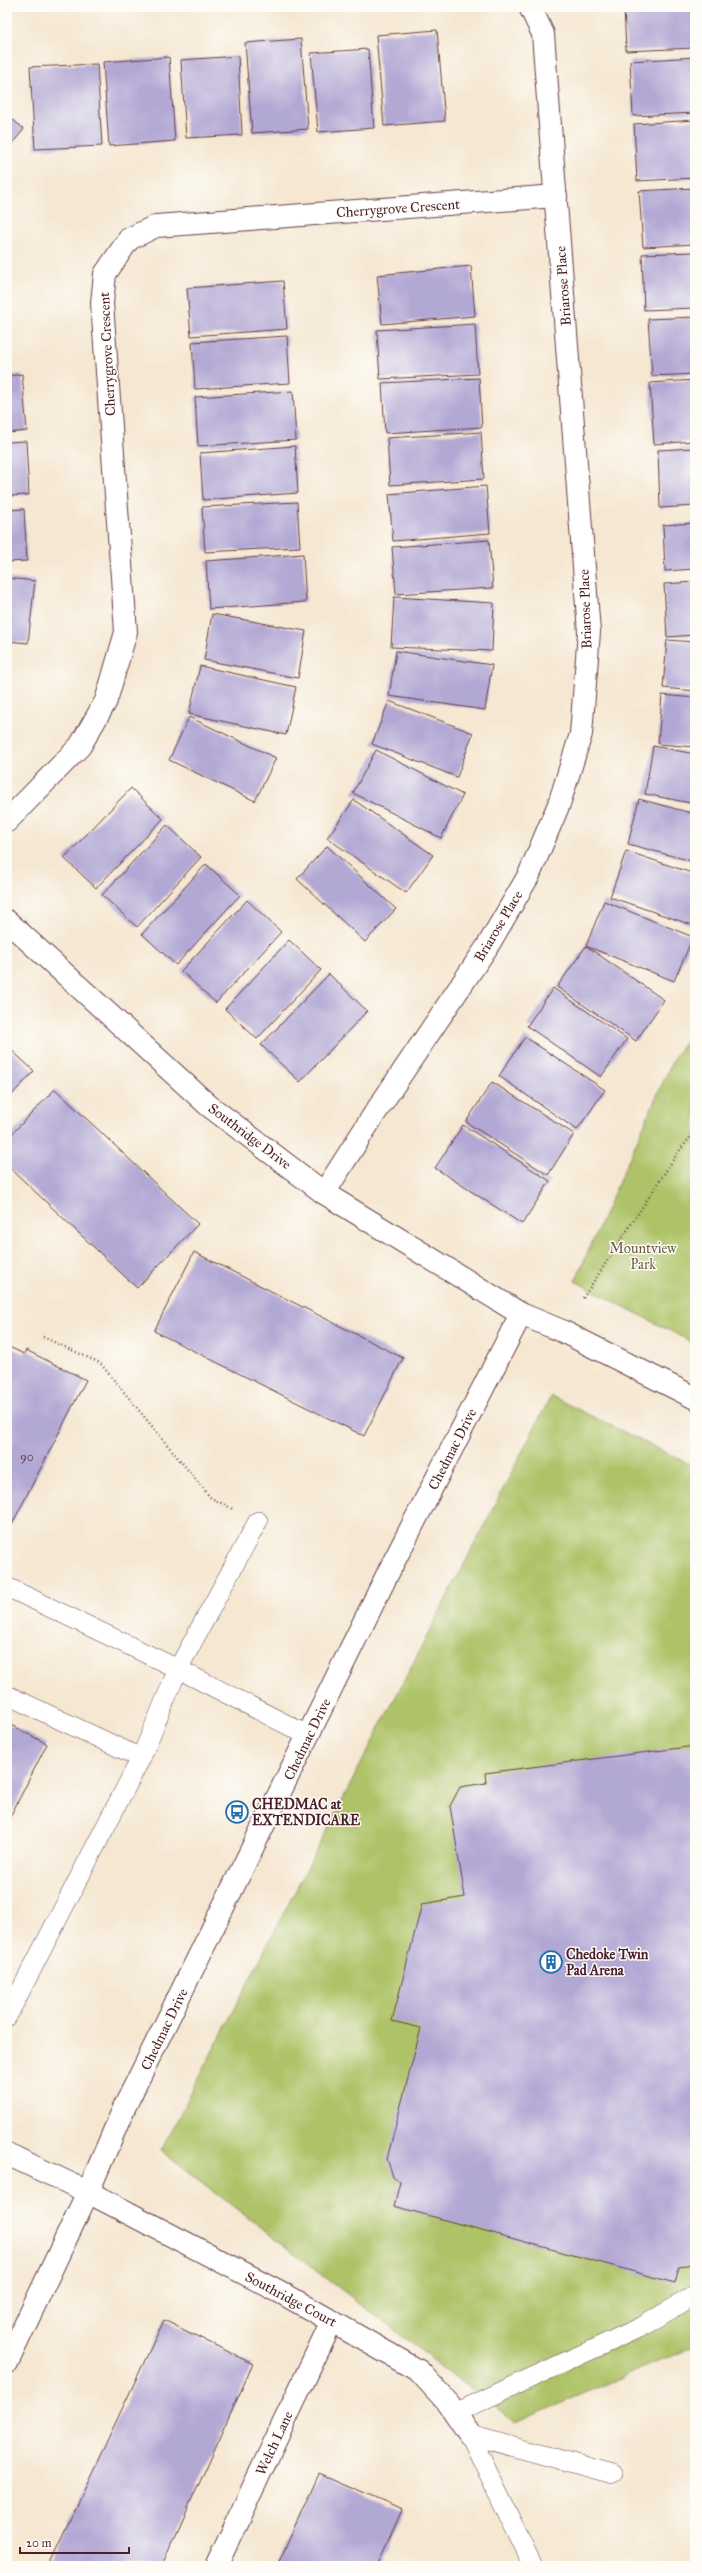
<svg xmlns="http://www.w3.org/2000/svg" width="702" height="2573" font-family="'IM FELL Great Primer',serif">
  <rect width="100%" height="100%" fill="#fdfcf7"/>
  <filter id="ink" filterUnits="userSpaceOnUse"><feTurbulence type="fractalNoise" baseFrequency=".025" numOctaves="2"/><feDisplacementMap in="SourceGraphic" scale="8" xChannelSelector="R" yChannelSelector="G"/><feConvolveMatrix kernelMatrix="1 2 1 2 8 2 1 2 1" color-interpolation-filters="sRGB"/></filter>
  <filter id="wash" filterUnits="userSpaceOnUse"><feTurbulence type="fractalNoise" baseFrequency=".012" numOctaves="4" result="noise"/><feDisplacementMap in="SourceGraphic" scale="16" xChannelSelector="R" yChannelSelector="G"/><feGaussianBlur stdDeviation="0.9" result="paint"/><feColorMatrix in="noise" values="0 0 0 0 0 0 0 0 0 0 0 0 0 0 0 0 0 1.4 0 .05"/><feComposite in="paint" operator="in"/></filter>
  <g filter="url(#wash)">
    <rect width="100%" height="100%" fill="#f5e7d1"/>
    <!-- green -->
    <g fill="#aec367" stroke="#7c7149">
      <path d="M695 1031V1344L575 1281 674 1057Z"/>
      <path d="M551 1396 695 1467V2346L515 2423 161 2151Z"/>
    </g>
    <g id="blocks">
      <!-- building -->
      <g fill="#b2a8d4">
        <path d="M624 7H695V48L626 51Z"/>
        <path d="M437 30 445 121 384 126 376 35Z"/>
        <path d="M301 39 308 129 252 133 245 43Z"/>
        <path d="M368 49 374 128 318 132 311 53Z"/>
        <path d="M238 56 242 135 186 138 181 60Z"/>
        <path d="M169 57 175 141 109 146 103 62Z"/>
        <path d="M695 57V113L633 116 630 61Z"/>
        <path d="M97 64 102 146 35 149 30 67Z"/>
        <path d="M7 115 24 129 7 150Z"/>
        <path d="M695 120V178L637 181 634 124Z"/>
        <path d="M695 188V244L643 247 639 191Z"/>
        <path d="M695 252V308L644 310 642 254Z"/>
        <path d="M471 266 475 316 382 324 377 275Z"/>
        <path d="M283 281 287 329 191 336 187 288Z"/>
        <path d="M695 317V374L652 376 648 319Z"/>
        <path d="M475 324 478 374 380 379 377 330Z"/>
        <path d="M287 336 290 383 195 389 192 342Z"/>
        <path d="M22 374 27 431 7 433V376Z"/>
        <path d="M479 378 482 427 385 433 382 383Z"/>
        <path d="M695 380V441L654 444 650 383Z"/>
        <path d="M293 391 296 440 198 446 195 397Z"/>
        <path d="M481 432 484 479 390 485 387 438Z"/>
        <path d="M26 441 29 495 7 496V442Z"/>
        <path d="M295 446 298 493 203 500 200 453Z"/>
        <path d="M695 448V506L660 508 658 450Z"/>
        <path d="M486 486 490 533 393 541 389 494Z"/>
        <path d="M297 502 300 547 205 552 202 507Z"/>
        <path d="M24 509 27 561 7 562V510Z"/>
        <path d="M695 523V569L665 571 663 525Z"/>
        <path d="M489 540 493 588 396 594 392 547Z"/>
        <path d="M303 554 306 602 209 609 206 561Z"/>
        <path d="M7 578 35 581 28 643 7 641Z"/>
        <path d="M695 582V635L667 637 664 584Z"/>
        <path d="M394 597 494 603 492 651 391 647Z"/>
        <path d="M212 614 306 631 298 678 204 660Z"/>
        <path d="M667 640 695 642V691L663 688Z"/>
        <path d="M396 651 492 665 485 710 389 696Z"/>
        <path d="M200 666 296 687 286 735 189 714Z"/>
        <path d="M662 695 695 698V747L658 744Z"/>
        <path d="M389 701 473 733 457 777 372 744Z"/>
        <path d="M189 717 276 758 255 801 169 760Z"/>
        <path d="M653 746 695 754V804L645 794Z"/>
        <path d="M376 750 463 795 441 838 353 793Z"/>
        <path d="M131 788 163 819 96 888 64 858Z"/>
        <path d="M639 799 695 814V862L628 844Z"/>
        <path d="M354 800 433 855 406 893 327 838Z"/>
        <path d="M167 825 201 857 137 927 102 895Z"/>
        <path d="M327 846 396 909 365 942 297 879Z"/>
        <path d="M626 851 695 874V926L610 897Z"/>
        <path d="M206 864 240 895 176 965 142 934Z"/>
        <path d="M247 900 281 932 216 1003 181 971Z"/>
        <path d="M604 901 693 937 674 981 586 946Z"/>
        <path d="M289 940 321 970 257 1039 225 1009Z"/>
        <path d="M586 946 664 1000 636 1041 557 987Z"/>
        <path d="M329 974 367 1011 300 1082 261 1045Z"/>
        <path d="M553 988 627 1039 601 1077 527 1026Z"/>
        <path d="M525 1037 605 1090 577 1130 499 1076Z"/>
        <path d="M7 1046 34 1071 7 1100Z"/>
        <path d="M492 1082 574 1134 548 1175 466 1122Z"/>
        <path d="M55 1089 198 1224 137 1288 7 1165V1139Z"/>
        <path d="M463 1125 550 1181 522 1224 435 1168Z"/>
        <path d="M194 1252 403 1358 364 1436 154 1331Z"/>
        <path d="M7 1346 24 1354 26 1350 86 1380 7 1534Z"/>
        <path d="M7 1723 47 1744 7 1823Z"/>
        <path d="M695 1746V2263L679 2267 675 2283 394 2206 400 2182 393 2176 387 2159 421 2028 392 2021 422 1904 465 1897 450 1806 460 1787 486 1783 485 1773Z"/>
        <path d="M164 2320 253 2364 162 2566H48Z"/>
        <path d="M319 2474 402 2510 377 2566H277Z"/>
      </g>
    </g>
  </g>
  <g filter="url(#ink)">
    <use href="#blocks" fill-opacity="0" stroke="#643d44" stroke-width="1"/>
    <g fill="none" stroke-linecap="round" stroke-linejoin="round">
      <!-- service casing -->
      <g stroke="#643d44" stroke-width="20">
        <g id="service">
          <path d="M7 1587 178 1669 309 1736"/>
          <path d="M7 1695 141 1758"/>
          <path d="M7 2017 141 1758 178 1669 258 1521"/>
          <path d="M455 2413 643 2326 695 2295"/>
          <path d="M470 2435 613 2474"/>
          <path d="M470 2435 533 2566"/>
        </g>
      </g>
      <!-- minor casing -->
      <g stroke="#643d44" stroke-width="24">
        <g id="minor">
          <path d="M7 821 80 746 106 701 126 632 102 303 105 274 129 239 156 226 556 196"/>
          <path d="M7 921 208 1105 324 1193 521 1314"/>
          <path d="M324 1193 375 1113 487 947 529 875 559 804 581 734 589 632 543 34 530 7"/>
          <path d="M7 2154 88 2192 282 2293 419 2371 449 2404 470 2435"/>
          <path d="M7 2363 88 2192 124 2108 390 1569 521 1314 562 1331 695 1398"/>
          <path d="M216 2566 332 2321"/>
        </g>
      </g>
      <!-- path -->
      <g stroke="#643d44" stroke-width="2.5" stroke-dasharray="1 3" stroke-linecap="butt">
        <path d="M583 1298 677 1154 695 1131"/>
        <path d="M43 1337 100 1363 211 1498 233 1509"/>
      </g>
      <!-- service -->
      <use href="#service" stroke="#fff" stroke-width="19"/>
      <!-- minor -->
      <use href="#minor" stroke="#fff" stroke-width="22"/>
    </g>
  </g>
  <!-- icons -->
  <defs>
    <g id="bus-ring" transform="scale(1.15)"><circle r="9.5" fill="#fdfcf7" stroke="#1f6fb2" stroke-width="1.5"/><path d="M-5-6H5V4H4V6H2V4H-2V6H-4V4H-5ZM-3.5-4V0h7V-4ZM-3.5 1.2v1.5H-2V1.2ZM2 1.2v1.5H3.5V1.2Z" fill="#1f6fb2"/></g>
    <g id="building-ring" transform="scale(1.15)"><circle r="9.5" fill="#fdfcf7" stroke="#1f6fb2" stroke-width="1.5"/><path d="M-4-6H4V6H1V3H-1V6H-4ZM-2.5-4.3h1.7v1.8h-1.7ZM.8-4.3h1.7v1.8H.8ZM-2.5-1h1.7V.8h-1.7ZM.8-1h1.7V.8H.8Z" fill="#1f6fb2"/></g>
  </defs>
  <g fill-rule="evenodd">
    <use href="#bus-ring" x="237" y="1812"/>
    <use href="#building-ring" x="551" y="1962"/>
  </g>
  <g text-anchor="middle" stroke-width="3" stroke-linejoin="round" paint-order="stroke">
    <!-- number labels -->
    <g font-size="12" fill="#644155">
      <text x="27" y="1461">90</text>
    </g>
    <!-- street labels -->
    <g font-size="14" fill="#4a1f2b" stroke="#fdfcf7">
      <text transform="translate(398 208) rotate(-4)" y="5">Cherrygrove Crescent</text>
      <text transform="translate(563 286) rotate(-94)" y="5">Briarose Place</text>
      <text transform="translate(107 354) rotate(-93)" y="5">Cherrygrove Crescent</text>
      <text transform="translate(585 609) rotate(-92)" y="5">Briarose Place</text>
      <text transform="translate(498 926) rotate(-59)" y="5">Briarose Place</text>
      <text transform="translate(250 1136) rotate(37)" y="5">Southridge Drive</text>
      <text transform="translate(452 1449) rotate(-63)" y="5">Chedmac Drive</text>
      <text transform="translate(307 1739) rotate(-64)" y="5">Chedmac Drive</text>
      <text transform="translate(164 2029) rotate(-64)" y="5">Chedmac Drive</text>
      <text transform="translate(291 2299) rotate(28)" y="5">Southridge Court</text>
      <text transform="translate(274 2443) rotate(-65)" y="5">Welch Lane</text>
    </g>
    <!-- park labels -->
    <g font-size="14" fill="#6d5840" stroke="#fdfcf7">
      <text x="643" y="1253">Mountview<tspan x="643" dy="16">Park</tspan></text>
    </g>
    <!-- poi labels -->
    <g font-size="14" font-weight="bold" fill="#4a1f2b" stroke="#fdfcf7" text-anchor="start">
      <text x="252" y="1809">CHEDMAC at<tspan x="252" dy="16">EXTENDICARE</tspan></text>
      <text x="566" y="1959">Chedoke Twin<tspan x="566" dy="16">Pad Arena</tspan></text>
    </g>
  </g>
  <!-- margin -->
  <rect width="702" height="2573" fill="none" stroke="#fdfcf7" stroke-width="24"/>
  <!-- scale -->
  <path d="M20 2547v6h109v-6" fill="none" stroke="#4a1f2b" stroke-width="2"/>
  <text x="26" y="2547" font-size="12" fill="#4a1f2b" stroke="#fdfcf7" stroke-width="3" paint-order="stroke">20 m</text>
</svg>
